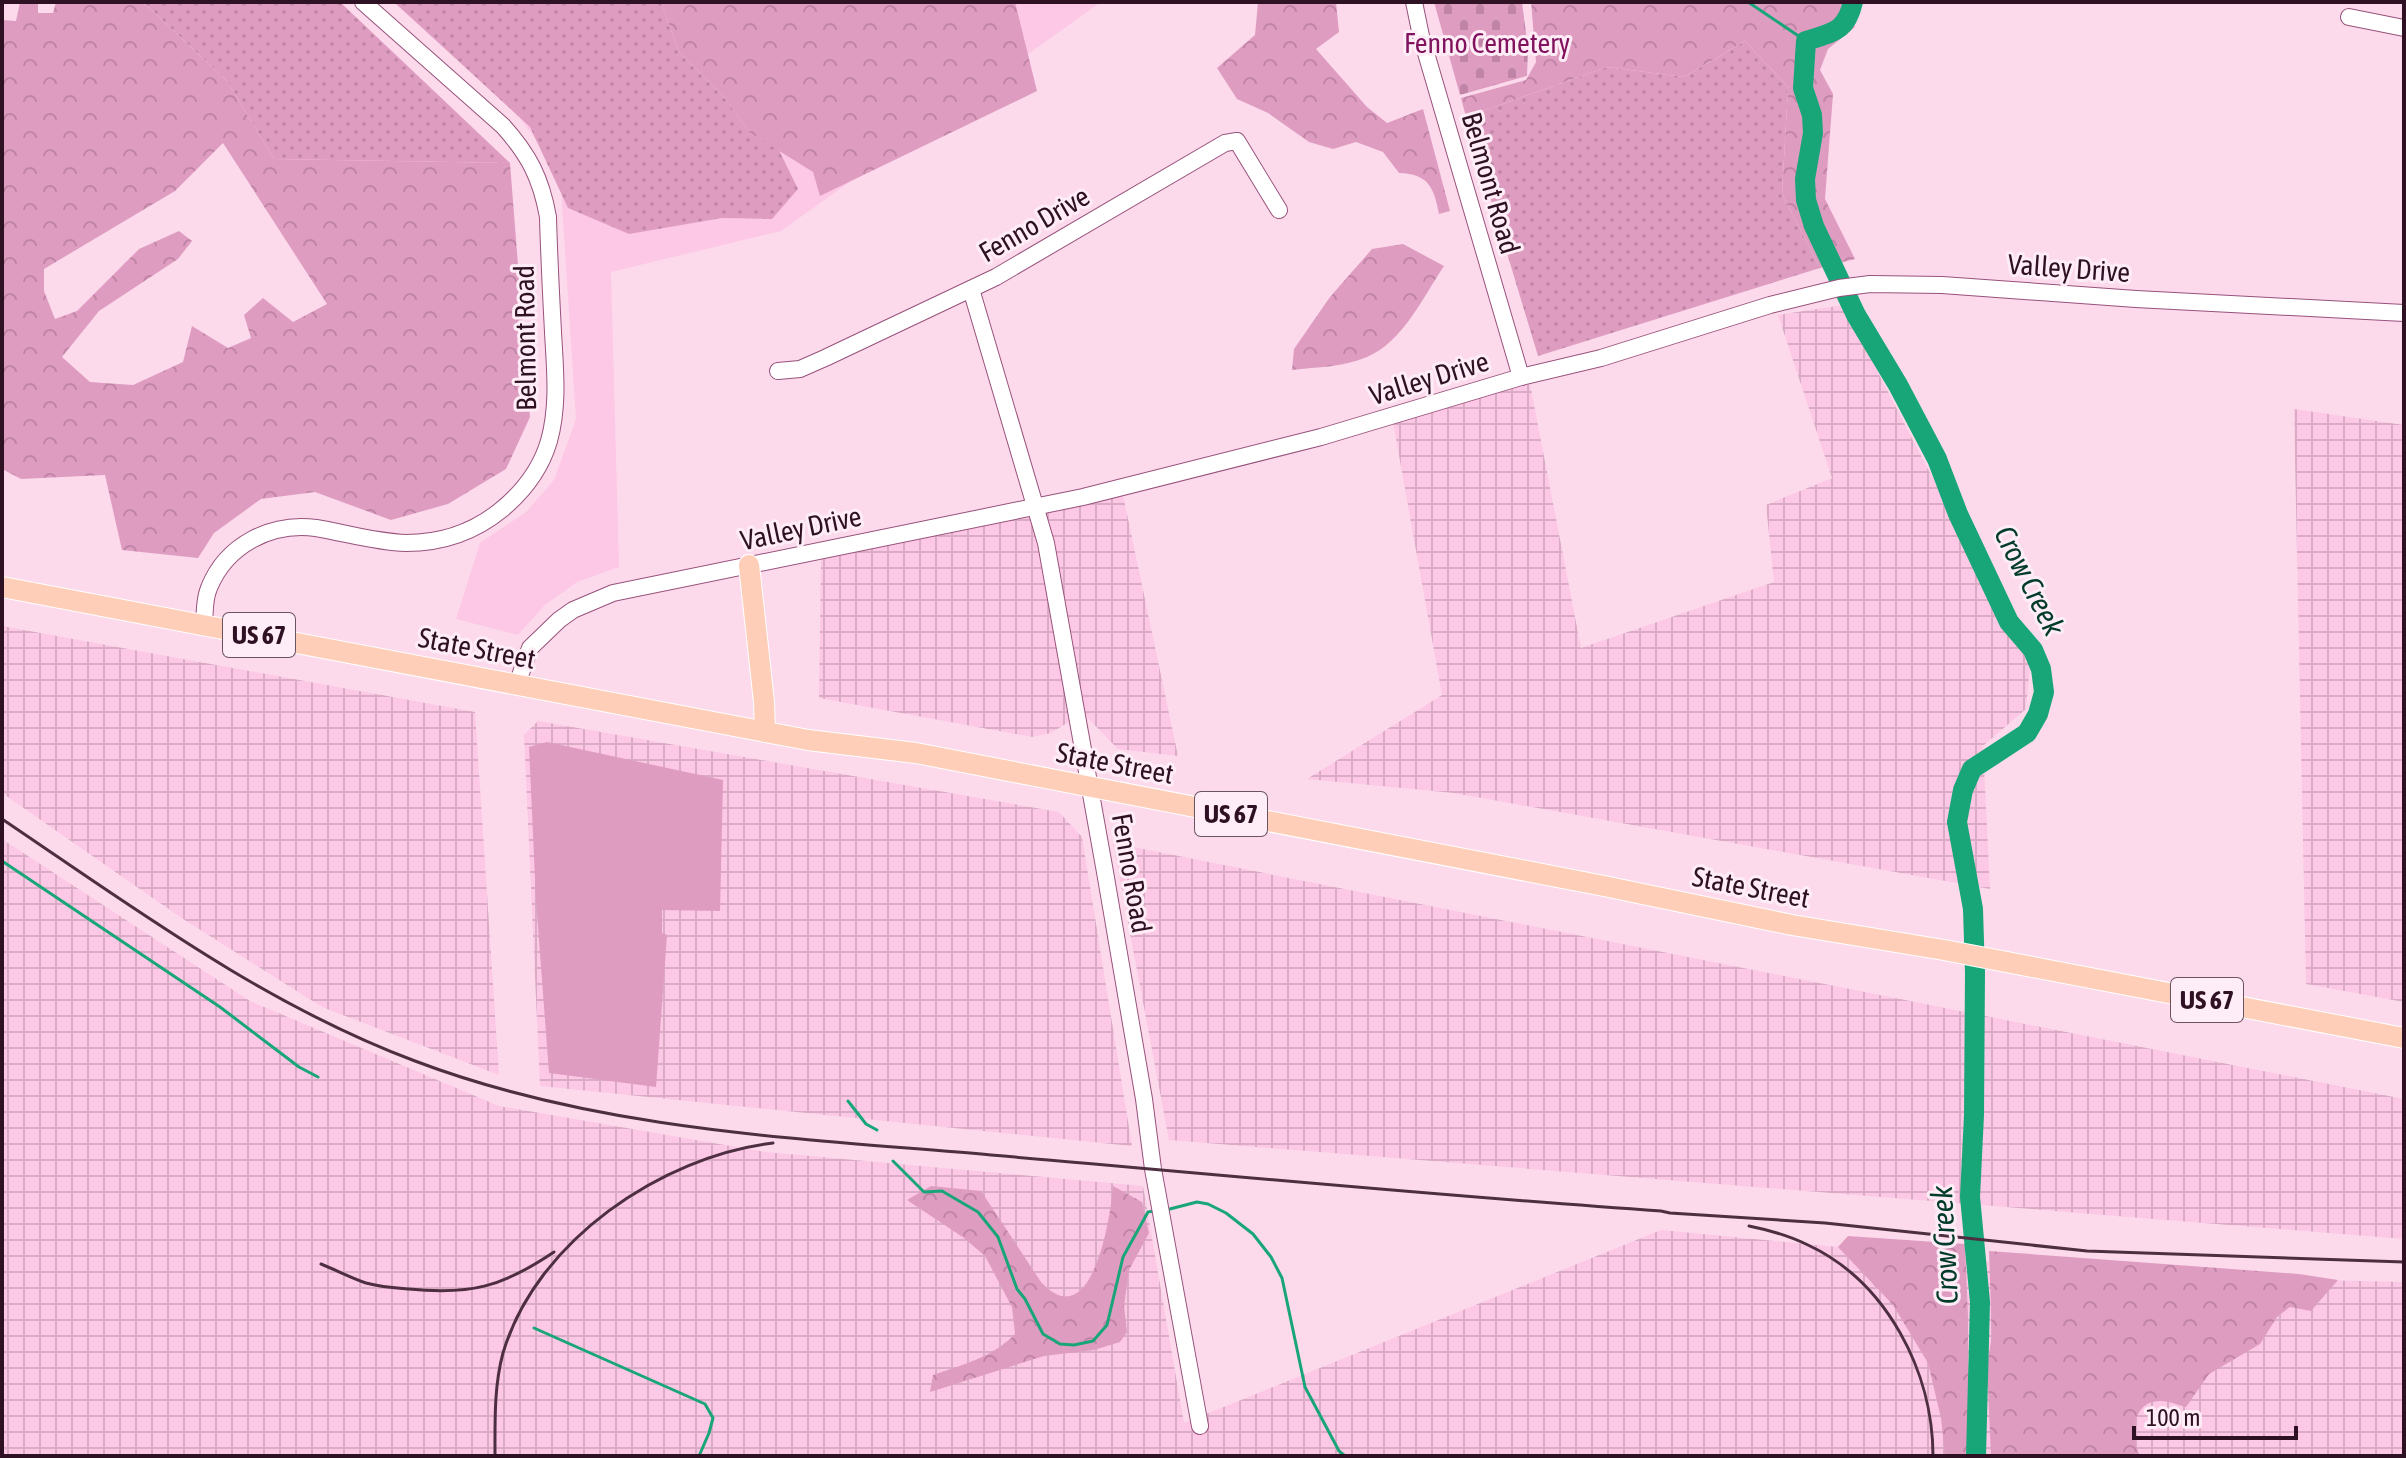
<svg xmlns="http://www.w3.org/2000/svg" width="2406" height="1458" font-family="'Asap Condensed',sans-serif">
  <defs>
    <pattern id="industrial-grid" width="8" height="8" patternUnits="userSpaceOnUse" patternTransform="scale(2)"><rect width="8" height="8" fill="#fdc8e5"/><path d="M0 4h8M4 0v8" fill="none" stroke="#d9abc4"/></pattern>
    <pattern id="grass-dots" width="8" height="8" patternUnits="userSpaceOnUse" patternTransform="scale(2)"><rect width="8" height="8" fill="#df9cc1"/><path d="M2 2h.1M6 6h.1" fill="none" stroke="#c085a6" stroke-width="1.8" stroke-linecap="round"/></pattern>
    <pattern id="forest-crowns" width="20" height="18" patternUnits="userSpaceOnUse" patternTransform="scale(2)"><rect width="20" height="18" fill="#df9cc1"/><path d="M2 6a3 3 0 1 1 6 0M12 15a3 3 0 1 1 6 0" fill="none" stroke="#c085a6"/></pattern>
    <pattern id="cemetery-stones" width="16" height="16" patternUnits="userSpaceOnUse" patternTransform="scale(2)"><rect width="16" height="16" fill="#df9cc1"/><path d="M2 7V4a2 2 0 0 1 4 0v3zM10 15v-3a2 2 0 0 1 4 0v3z" fill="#c085a6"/></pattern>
  </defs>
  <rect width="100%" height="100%" fill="#fcdaec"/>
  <!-- built -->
  <path fill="#fdc8e5" d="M393 2H1101L781 231 611 272 619 567 577 582 545 605 518 635 456 619 480 543 526 512 554 480 576 419 561 190 541 147 512 107Z"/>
  <!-- industrial -->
  <g fill="url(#industrial-grid)">
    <path d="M1843 305 2030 666 2026 709 1983 746 1990 889 1454 793 1307 779 1442 695 1393 422 1530 384 1581 648 1774 582 1766 505 1832 478 1778 315Z"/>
    <path d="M2294 409 2404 425V1002L2306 984Z"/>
    <path d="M1123 495 1178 756 1118 749 1083 713 1051 733 1032 737 819 698 821 559Z"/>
    <path d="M2 626 475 712 499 1075 322 1007 180 917 2 793Z"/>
    <path d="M538 721 1059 812 1082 837 1132 1146 540 1086 524 735Z"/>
    <path d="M2 839 250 1001 499 1106 766 1152 1143 1186 1184 1423 1661 1230 2015 1264 2066 1456H2Z"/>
    <path d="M1113 843 2404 1099V1239L1169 1140Z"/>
    <path d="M2274 1279 2404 1282V1456H2111L2129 1386Z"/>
  </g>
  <!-- grass -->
  <g fill="url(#grass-dots)">
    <path d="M143 2H340L510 163 274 159 227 81Z"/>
    <path d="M394 2H661L679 52 725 98 749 132 778 148 798 189 772 219 722 218 629 234 568 208 530 127Z"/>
    <path d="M1745 41 1788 87 1782 194 1820 268 1538 356 1466 117 1607 67 1684 77Z"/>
  </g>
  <!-- forest -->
  <g fill="url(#forest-crowns)" fill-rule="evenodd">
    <path d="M20 2H38V13H53L56 2H143L227 81 274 159 510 163 530 417 506 469 448 504 391 520 315 492 261 499 214 533 198 558 122 550 105 475 21 479 2 469V20L16 21ZM223 143 327 304 293 322 263 298 244 315 251 338 228 348 192 326 183 362 133 385 90 382 62 357 99 311 178 259 192 241 179 231 139 249 77 311 55 319 44 291V269L175 191Z"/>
    <path d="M661 2H1015L1037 91 820 196 813 172 749 132 725 98 679 52Z"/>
    <path d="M1258 2H1336L1339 32 1316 49 1367 107 1387 123 1423 109 1450 211 1439 214C1434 187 1428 174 1399 173L1383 152 1356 142 1333 149 1309 142 1268 113 1237 99 1217 68 1255 35Z"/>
    <path d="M1531 2H1848L1855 27 1828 49 1820 70 1833 94 1825 199 1855 259 1820 268 1782 194 1788 87 1745 41 1684 77 1607 67 1466 117 1461 98 1526 80 1536 62Z"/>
    <path d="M1403 244 1444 266C1423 297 1403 342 1367 357 1344 367 1317 367 1292 370L1294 349 1330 297 1372 249Z"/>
    <path d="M931 1186 981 1191 1041 1282C1092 1338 1111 1216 1113 1186L1142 1202 1149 1233 1129 1270 1124 1306 1127 1332 1120 1342 1094 1350 1044 1356 930 1392 933 1375C962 1365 993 1357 1015 1334L1012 1307 985 1256 964 1238 907 1200Z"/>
    <path d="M1848 1236 1965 1244 1968 1316V1456H1945L1941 1418 1928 1363 1893 1305 1838 1247Z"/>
    <path d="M1989 1251 2299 1274 2338 1280 2311 1311 2290 1307 2277 1317 2260 1344 2209 1374 2186 1407C2178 1405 2169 1401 2160 1401 2132 1401 2130 1436 2140 1456H1991L1987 1366 1992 1335Z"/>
  </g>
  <!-- cemetery -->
  <path fill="url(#cemetery-stones)" d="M1434 2H1522L1528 49 1527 76 1460 95Z"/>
  <!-- pitch -->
  <path fill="#df9cc1" d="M547 742 723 780 720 911 662 910V933L667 935 656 1087 549 1073 536 900 529 747Z"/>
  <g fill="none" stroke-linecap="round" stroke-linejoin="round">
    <!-- stream -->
    <g stroke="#18a679" stroke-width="3">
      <path d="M1748 2 1806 41"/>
      <path d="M2 861 220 1007 299 1067 318 1077"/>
      <path d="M848 1101 866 1124 877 1130"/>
      <path d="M893 1161 924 1192 942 1191 978 1212 998 1237 1017 1289 1025 1299 1043 1334 1060 1344 1074 1345 1093 1341 1107 1325 1123 1257 1148 1212 1154 1211"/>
      <path d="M1166 1210 1197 1202 1208 1204 1226 1213 1253 1234 1271 1257 1282 1278 1305 1387 1339 1451 1345 1456"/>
      <path d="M534 1328 705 1404 713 1418 709 1433 699 1456"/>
    </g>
    <!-- river -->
    <path stroke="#18a679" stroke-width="20" d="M1853 2C1846 32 1833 32 1806 41L1803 88 1812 115 1813 133 1805 179 1806 200 1814 226 1856 315 1898 385 1937 459 1958 514 2009 622 2033 650 2041 669 2044 692 2038 714 2027 733 1972 769 1963 790 1957 822 1973 909 1975 973 1974 1115 1970 1197 1980 1302 1976 1456"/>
    <!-- minor casing -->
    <g stroke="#98517b" stroke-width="18">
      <g id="minor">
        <path d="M1414 2 1421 36 1521 377"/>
        <path d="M2349 17 2404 28"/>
        <path d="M971 289 1046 543 1105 872 1144 1099 1153 1169 1200 1426"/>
        <path d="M778 371 800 369 825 358 996 277 1225 143 1237 141 1279 210"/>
        <path d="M204 624C205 613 204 599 209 588 226 545 271 522 316 528 346 533 375 542 406 543 441 543 474 532 501 510 523 492 541 468 549 441 559 405 555 369 553 332 551 294 549 255 548 217 541 178 529 155 503 126L363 2"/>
        <path d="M517 684 530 648 559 620 573 610 613 593 1083 497 1321 437 1521 377 1601 358 1770 305 1839 288 1870 284 1942 285 2136 299 2404 313"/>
      </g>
    </g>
    <!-- major casing -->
    <g stroke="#fff" stroke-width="22">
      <g id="major">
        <path d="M749 565 764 702 765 732"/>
        <path d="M2 587 808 740 916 753 1604 886 1792 925 1944 950 2404 1038"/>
      </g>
    </g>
    <!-- minor -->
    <use href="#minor" stroke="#fff" stroke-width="16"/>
    <!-- major -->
    <use href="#major" stroke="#ffceb8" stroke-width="20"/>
    <!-- rail -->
    <g stroke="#4d2f41" stroke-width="3">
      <path d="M2 819C134 908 265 1005 415 1061 600 1131 797 1138 991 1155 1214 1174 1438 1196 1661 1211L1670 1213 1825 1223 2087 1251 2404 1262"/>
      <path d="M1749 1226C1769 1230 1790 1236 1808 1245 1887 1282 1933 1372 1933 1456"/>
      <path d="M321 1264C336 1270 351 1278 366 1283 380 1287 395 1288 409 1289 471 1295 502 1287 554 1252"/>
      <path d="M495 1456C495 1421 494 1386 503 1353 536 1241 662 1156 773 1143"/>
    </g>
  </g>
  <g text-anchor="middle" stroke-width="6" stroke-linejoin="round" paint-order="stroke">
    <!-- shield labels -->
    <g fill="#feedf6" stroke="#6c5362" stroke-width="2">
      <rect x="223" y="613" width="72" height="44" rx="6"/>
      <rect x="1195" y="792" width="72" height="44" rx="6"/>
      <rect x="2171" y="978" width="72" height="44" rx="6"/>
    </g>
    <g font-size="26" font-weight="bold" fill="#2e1123">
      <text x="259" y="644">US 67</text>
      <text x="1231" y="823">US 67</text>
      <text x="2207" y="1009">US 67</text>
    </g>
    <!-- park labels -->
    <g font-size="28" fill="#81125e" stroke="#feedf6">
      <text x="1487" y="53">Fenno Cemetery</text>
    </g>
    <!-- street labels -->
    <g font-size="28" fill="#2e1123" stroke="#feedf6">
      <text transform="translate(1491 183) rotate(74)" y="10">Belmont Road</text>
      <text transform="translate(1034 224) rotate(-30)" y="10">Fenno Drive</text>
      <text transform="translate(2069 268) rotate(4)" y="10">Valley Drive</text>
      <text transform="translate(525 338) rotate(-91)" y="10">Belmont Road</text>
      <text transform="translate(1429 378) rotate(-17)" y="10">Valley Drive</text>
      <text transform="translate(801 528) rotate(-12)" y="10">Valley Drive</text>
      <text transform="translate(477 648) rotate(11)" y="10">State Street</text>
      <text transform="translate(1115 763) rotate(11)" y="10">State Street</text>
      <text transform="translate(1132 873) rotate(80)" y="10">Fenno Road</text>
      <text transform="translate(1751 887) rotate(11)" y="10">State Street</text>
    </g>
    <!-- water labels -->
    <g font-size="30" font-style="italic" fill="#023b29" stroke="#feedf6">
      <text transform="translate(2029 581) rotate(63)" y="10">Crow Creek</text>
      <text transform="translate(1945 1245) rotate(-93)" y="10">Crow Creek</text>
    </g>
  </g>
  <!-- border -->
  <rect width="2406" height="1458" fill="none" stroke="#2e1123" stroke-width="8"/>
  <!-- scale -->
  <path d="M2134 1426v12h162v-12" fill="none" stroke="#2e1123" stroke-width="4"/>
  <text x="2146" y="1426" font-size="24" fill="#2e1123" stroke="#feedf6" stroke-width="6" paint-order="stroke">100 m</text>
</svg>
